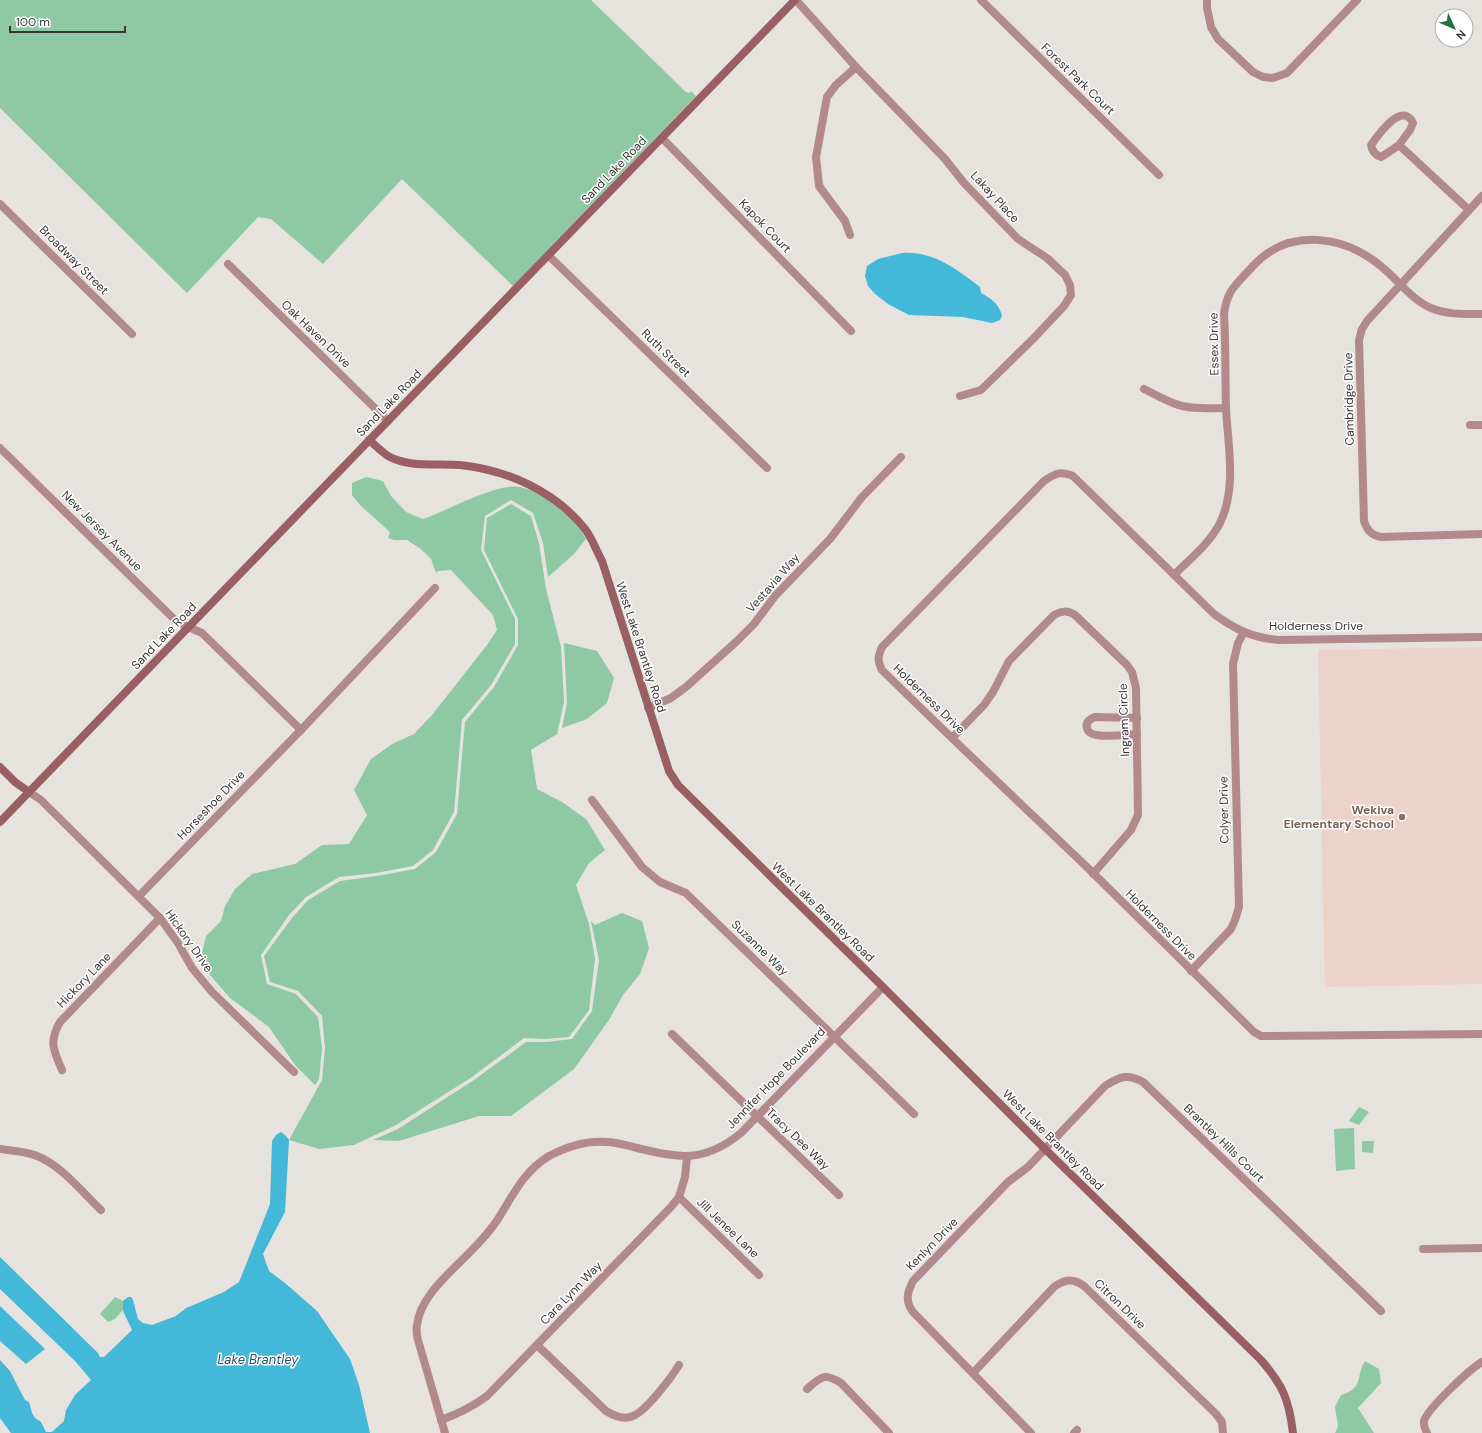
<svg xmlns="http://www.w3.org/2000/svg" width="1482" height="1433" font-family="'DM Sans',sans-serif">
  <rect width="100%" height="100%" fill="#e6e2de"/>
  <!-- education -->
  <path fill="#ebd3c9" d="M1482 647V984L1325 987 1318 650Z"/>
  <!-- green -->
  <g fill="#8ec9a4">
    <path d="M0 0H591L686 92 689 93 691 91 696 96 513 286 402 179 323 264 271 219 258 217 187 293 0 108Z"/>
    <path d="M366 477 383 481 391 496 406 512 423 519C447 511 496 483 519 487 531 489 544 497 553 503 566 513 578 524 586 539L574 554 548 577 543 543 533 513 511 500 485 516 481 550 515 619V644L491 685 462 720 454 812 433 850 413 866 376 873 339 877 306 897 289 915 261 955 267 984 296 994 318 1017 322 1048 319 1079 315 1085 295 1065 269 1027 230 998 210 975 202 953 206 936 221 921 225 906 235 889 252 874 295 864 322 845 349 844 367 815 354 790 371 759 394 743 414 734 432 715 487 645 497 630 493 615 451 570 438 571 436 573 431 559 421 549 407 540H394L388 538 390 532 359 504 352 495V483Z"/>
    <path d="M511 504 531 516 539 543 546 589 561 647 564 702 557 734 531 750 537 789 562 802 586 819 605 850 589 863 576 885 589 924 595 959 589 1010 569 1037 546 1039 524 1038 472 1077 396 1125 354 1145 319 1149 289 1140 322 1080 325 1048 322 1016 298 991 270 982 264 956 292 918 308 900 340 881 377 876 415 869 436 852 457 814 465 722 494 687 518 645V619L484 550 487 518Z"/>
    <path d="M564 643 597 651 614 678 607 703 587 719 562 728 567 703Z"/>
    <path d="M622 913 642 921 649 948 640 974 623 995 609 1020 574 1069 511 1116H479L399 1141 373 1140 398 1129 474 1080 526 1042H547L572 1039 592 1011 599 960 591 921 595 925Z"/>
    <path d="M1359 1107 1369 1112 1359 1125 1349 1121Z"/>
    <path d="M1354 1128 1355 1169 1336 1171 1334 1129Z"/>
    <path d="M1362 1141H1374L1373 1153 1362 1152Z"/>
    <path d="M115 1297 123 1301V1310L115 1319 108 1322 100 1314Z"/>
    <path d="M1365 1361 1379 1369 1381 1383 1358 1408 1374 1433H1335L1338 1426 1335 1407 1341 1395C1365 1388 1355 1376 1365 1361Z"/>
  </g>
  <!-- water -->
  <g fill="#44b8d8">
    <path d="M902 253C934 251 956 269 980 287L981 293C992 299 999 304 1002 316L1000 320 992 323 963 317 909 315 888 304 874 293 868 286 865 276 867 266 878 259Z"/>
    <path d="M281 1132 285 1135 289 1140 285 1212 263 1254 269 1271 285 1283 317 1311 350 1359 359 1385 370 1433H11L0 1418V1360L10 1371 25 1400 29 1402 32 1413 35 1418 41 1422 46 1432H52L64 1421 66 1410 75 1395 91 1380 75 1361 0 1289V1257L98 1353 100 1357H104L132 1330 123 1311V1301L128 1297H131L133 1300 138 1319 143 1323 152 1325 176 1316 186 1308 224 1292 239 1282 270 1204 272 1141 276 1135Z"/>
    <path d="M0 1306 45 1349 26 1364 0 1341Z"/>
  </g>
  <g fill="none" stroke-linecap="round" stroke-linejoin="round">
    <!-- street -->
    <g stroke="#b38a8b" stroke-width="8">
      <path d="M796 0 856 67 945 159 964 183 1018 239 1047 258 1065 275 1070 285 1071 295 1064 306 1034 338 981 390 960 396"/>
      <path d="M981 0 1159 175"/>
      <path d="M1207 0V8L1211 27 1218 39 1253 72 1263 77 1273 78 1287 73 1357 0"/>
      <path d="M662 138 851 331"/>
      <path d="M1399 145 1410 130 1413 123C1402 101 1379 134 1371 145 1372 151 1375 155 1381 157L1389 152 1399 145 1469 210"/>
      <path d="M1482 196 1367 321 1362 329 1359 340 1364 521C1367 530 1371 535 1381 537L1482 534"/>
      <path d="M0 204 132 334"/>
      <path d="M850 235 845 221 819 186 816 157 827 97 836 85 856 67"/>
      <path d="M549 256 767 468"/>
      <path d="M228 264 388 421"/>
      <path d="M1144 389C1154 394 1163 399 1173 403 1189 410 1209 408 1226 408"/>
      <path d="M1470 425H1482"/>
      <path d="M0 448 177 622 202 633 301 730"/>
      <path d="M1174 575C1190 559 1210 543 1220 523 1237 488 1228 446 1226 409 1225 377 1226 346 1224 314 1227 289 1237 284 1253 266 1289 227 1344 235 1382 267 1398 280 1412 300 1431 308 1447 315 1465 314 1482 314"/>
      <path d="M1482 637 1279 640C1253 638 1236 630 1214 614L1073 476C1059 471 1056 473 1044 481L882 647C878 656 877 661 882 670 951 738 1022 805 1093 873 1147 926 1200 979 1254 1032L1261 1036 1482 1034"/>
      <path d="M648 708 671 698 686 687 737 641 754 624 775 596 830 539 862 497 901 457"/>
      <path d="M1137 718 1095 717C1090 719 1085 722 1087 728 1089 741 1126 734 1137 734"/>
      <path d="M952 738 984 705 993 692 1009 661 1054 615C1062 611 1067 610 1075 615L1127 665 1132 672 1136 688 1138 815 1131 830 1093 874"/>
      <path d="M29 792 41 800 160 918 178 943 192 968 212 992 294 1072"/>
      <path d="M592 800 642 867 660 882 686 893 692 899 914 1114"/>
      <path d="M139 896 301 730 435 588"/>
      <path d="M1191 971 1231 929 1235 920 1239 907 1233 664 1238 643 1244 632"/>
      <path d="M672 1034 839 1195"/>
      <path d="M62 1070C53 1050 49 1041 60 1022L160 918"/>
      <path d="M0 1149C12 1151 26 1151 37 1156 61 1165 83 1193 101 1210"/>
      <path d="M679 1197 759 1275"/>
      <path d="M1423 1249 1482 1248"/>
      <path d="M537 1345 606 1411C614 1416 624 1420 633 1416 646 1411 671 1378 679 1365"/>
      <path d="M973 1373 1054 1287C1065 1279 1073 1278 1084 1286L1216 1414 1222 1422 1223 1433"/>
      <path d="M807 1389C821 1377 824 1372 841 1383L889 1433"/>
      <path d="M441 1420C458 1414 472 1407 487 1396L671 1207 679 1197 685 1177 687 1157"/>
      <path d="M445 1433 418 1340C417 1336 416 1330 417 1325 420 1296 452 1271 471 1251 481 1241 490 1231 498 1219 513 1195 524 1171 549 1156 566 1147 587 1140 607 1142 615 1142 625 1145 633 1147 678 1158 703 1164 741 1133L883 987"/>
      <path d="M1031 1433 913 1312C905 1301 907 1293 913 1281L1008 1182 1028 1167 1045 1149 1105 1086C1119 1077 1127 1073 1143 1082L1381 1311"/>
      <path d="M1074 1433 1077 1430"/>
      <path d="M1427 1433C1425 1429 1423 1425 1424 1421 1427 1409 1471 1368 1482 1362"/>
    </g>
    <!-- secondary -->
    <g stroke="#995f62" stroke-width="8">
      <path d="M369 440C375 445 381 451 388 456 409 468 437 463 460 465 507 470 555 491 585 529 592 538 596 550 602 561L669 771 678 785 883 987 1045 1149 1261 1360C1283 1385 1289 1400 1293 1433"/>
      <path d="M0 767 15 782 29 792"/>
      <path d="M0 822 795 0"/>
    </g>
  </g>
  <!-- markers -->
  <circle fill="#8d6e63" stroke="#fff" stroke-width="1.5" cx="1402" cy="817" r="4"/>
  <g text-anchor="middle" stroke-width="3" stroke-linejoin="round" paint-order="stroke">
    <!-- street labels -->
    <g font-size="12" fill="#383635" stroke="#fff">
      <text transform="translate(1078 79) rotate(44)" y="4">Forest Park Court</text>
      <text transform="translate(614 170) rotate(-46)" y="4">Sand Lake Road</text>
      <text transform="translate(995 197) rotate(47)" y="4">Lakay Place</text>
      <text transform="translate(765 226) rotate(46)" y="4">Kapok Court</text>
      <text transform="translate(74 260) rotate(45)" y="4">Broadway Street</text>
      <text transform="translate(316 334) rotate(44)" y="4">Oak Haven Drive</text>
      <text transform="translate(1214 344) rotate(-91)" y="4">Essex Drive</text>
      <text transform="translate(666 353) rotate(44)" y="4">Ruth Street</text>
      <text transform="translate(1349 399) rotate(-91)" y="4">Cambridge Drive</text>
      <text transform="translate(389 403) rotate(-46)" y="4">Sand Lake Road</text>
      <text transform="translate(102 531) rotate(45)" y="4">New Jersey Avenue</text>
      <text transform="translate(773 583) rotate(-49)" y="4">Vestavia Way</text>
      <text x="1316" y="630">Holderness Drive</text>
      <text transform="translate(164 636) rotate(-46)" y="4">Sand Lake Road</text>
      <text transform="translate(641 647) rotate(72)" y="4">West Lake Brantley Road</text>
      <text transform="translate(929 699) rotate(44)" y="4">Holderness Drive</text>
      <text transform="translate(1124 720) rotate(-92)" y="4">Ingram Circle</text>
      <text transform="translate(211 805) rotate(-46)" y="4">Horseshoe Drive</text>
      <text transform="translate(1224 810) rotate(-91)" y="4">Colyer Drive</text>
      <text transform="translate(823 912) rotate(44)" y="4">West Lake Brantley Road</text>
      <text transform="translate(1161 925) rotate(45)" y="4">Holderness Drive</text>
      <text transform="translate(189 941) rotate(55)" y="4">Hickory Drive</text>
      <text transform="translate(760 948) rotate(44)" y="4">Suzanne Way</text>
      <text transform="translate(84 980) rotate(-46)" y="4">Hickory Lane</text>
      <text transform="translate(776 1078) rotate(-46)" y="4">Jennifer Hope Boulevard</text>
      <text transform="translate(798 1139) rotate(44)" y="4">Tracy Dee Way</text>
      <text transform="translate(1053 1140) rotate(45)" y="4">West Lake Brantley Road</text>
      <text transform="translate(1224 1143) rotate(44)" y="4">Brantley Hills Court</text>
      <text transform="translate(728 1228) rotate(44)" y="4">Jill Jenee Lane</text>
      <text transform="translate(932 1244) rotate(-46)" y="4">Kenlyn Drive</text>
      <text transform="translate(571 1293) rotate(-46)" y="4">Cara Lynn Way</text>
      <text transform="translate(1120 1304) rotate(44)" y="4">Citron Drive</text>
    </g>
    <!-- education labels -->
    <g font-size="12" font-weight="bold" fill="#785e54" stroke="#fff" text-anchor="end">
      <text x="1394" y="814">Wekiva<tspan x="1394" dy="14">Elementary School</tspan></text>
    </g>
    <!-- water labels -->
    <g font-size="13" font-style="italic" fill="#245462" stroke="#fff">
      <text x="258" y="1364">Lake Brantley</text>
    </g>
  </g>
  <!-- north arrow -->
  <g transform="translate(1454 28) rotate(134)"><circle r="19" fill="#ffffff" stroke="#afafae"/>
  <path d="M0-3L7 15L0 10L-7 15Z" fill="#237242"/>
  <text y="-6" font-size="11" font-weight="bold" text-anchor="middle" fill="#383635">N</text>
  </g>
  <!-- scale -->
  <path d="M10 26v6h115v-6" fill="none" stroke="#383635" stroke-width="2"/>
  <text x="16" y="26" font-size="12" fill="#383635" stroke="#ffffff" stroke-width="3" paint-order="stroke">100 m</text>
</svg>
